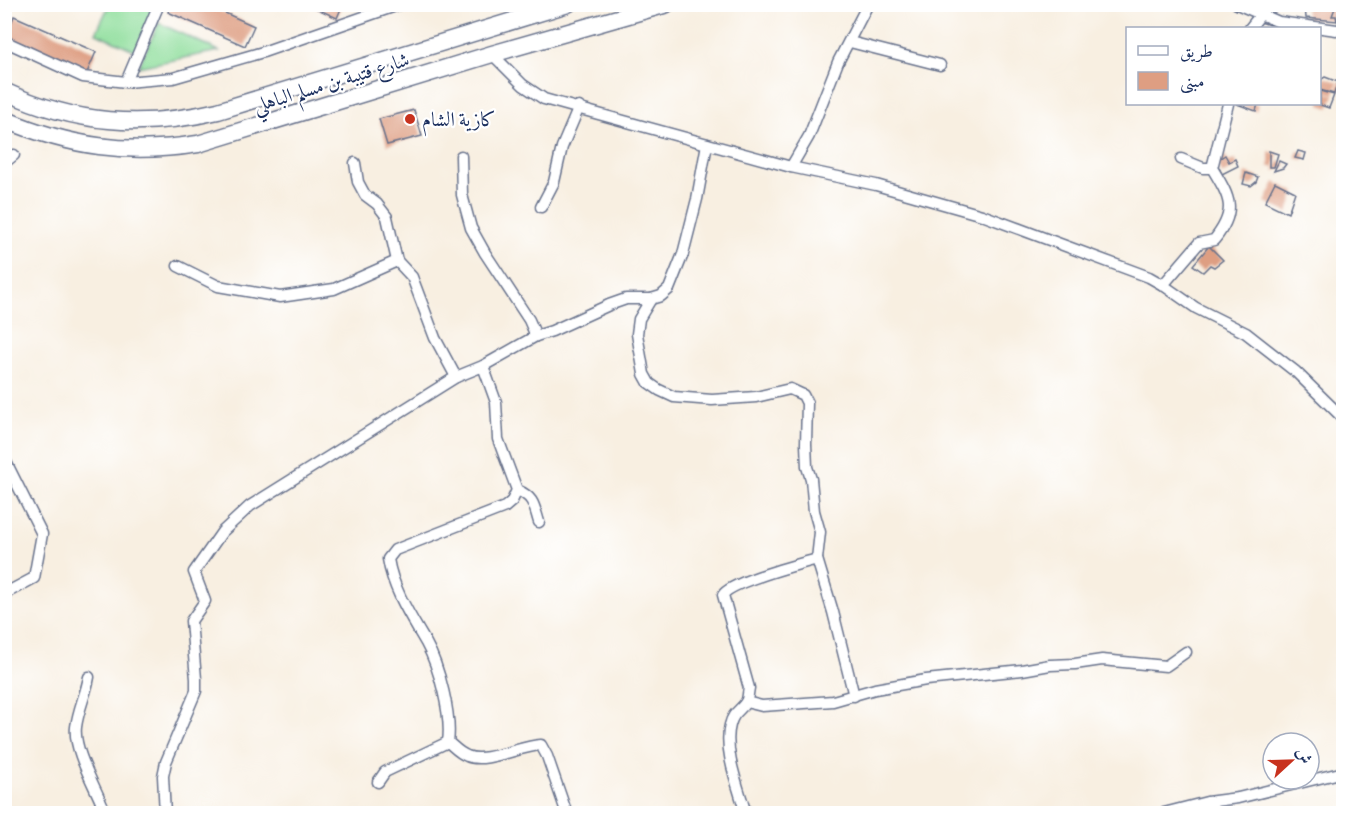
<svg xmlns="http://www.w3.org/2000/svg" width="1348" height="818" font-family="'EB Garamond',Amiri,serif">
  <rect width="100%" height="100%" fill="#fff"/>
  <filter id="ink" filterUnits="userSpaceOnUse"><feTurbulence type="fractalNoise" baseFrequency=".0167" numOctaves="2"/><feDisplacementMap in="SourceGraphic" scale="12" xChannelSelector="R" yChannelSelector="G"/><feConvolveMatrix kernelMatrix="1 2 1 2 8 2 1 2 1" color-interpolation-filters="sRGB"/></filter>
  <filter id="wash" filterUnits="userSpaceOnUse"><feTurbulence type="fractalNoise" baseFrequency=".008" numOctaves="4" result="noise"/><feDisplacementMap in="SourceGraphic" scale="24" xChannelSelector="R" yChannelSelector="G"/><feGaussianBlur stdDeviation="1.35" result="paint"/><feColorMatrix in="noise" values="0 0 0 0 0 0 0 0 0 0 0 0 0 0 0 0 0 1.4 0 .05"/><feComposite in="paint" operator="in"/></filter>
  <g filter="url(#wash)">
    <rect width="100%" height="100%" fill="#f8efe1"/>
    <!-- green -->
    <g fill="#8fde9c" stroke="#55867d" stroke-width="1.5">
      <path d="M109 5H156L136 51 96 33Z"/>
      <path d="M159 23 219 51 138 67Z"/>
    </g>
    <g id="blocks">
      <!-- building -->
      <g fill="#de9e82">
        <path d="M171 4H205L254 26 245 46 168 12Z"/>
        <path d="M307 4H343L337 18Z"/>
        <path d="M1344 4V23H1338L1339 6Z"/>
        <path d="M1305 6 1335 8 1332 16H1336L1337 21 1306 18Z"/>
        <path d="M14 16 96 52 86 75 6 36Z"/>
        <path d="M1260 22 1276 27 1277 24 1290 28H1256Z"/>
        <path d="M1325 77 1338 82 1334 94 1320 90V80Z"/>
        <path d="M1340 82 1344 83V90H1337Z"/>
        <path d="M1320 91 1334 95 1329 108 1320 105Z"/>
        <path d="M1237 104H1258L1256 111Z"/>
        <path d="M414 110 422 136 387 145 379 119Z"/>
        <path d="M1269 151 1278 154 1274 167H1269Z"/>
        <path d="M1298 151 1306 153 1304 160 1295 158Z"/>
        <path d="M1225 155 1229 162 1235 159 1238 166 1222 174 1216 161Z"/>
        <path d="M1279 161 1286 164 1283 168 1274 171Z"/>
        <path d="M1246 173 1258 177 1256 182 1251 186 1243 184Z"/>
        <path d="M1275 182 1295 192 1288 213 1265 202Z"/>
        <path d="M1209 246 1223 260 1214 267 1210 265 1203 272 1193 265Z"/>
      </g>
    </g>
  </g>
  <g filter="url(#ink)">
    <use href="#blocks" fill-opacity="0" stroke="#68728c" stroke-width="1.5"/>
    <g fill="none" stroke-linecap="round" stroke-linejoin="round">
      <!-- street casing -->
      <g stroke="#68728c" stroke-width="13">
        <g id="street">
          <path d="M1237 4 1279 22 1344 31"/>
          <path d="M1250 28 1261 14"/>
          <path d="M4 41 83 77 126 82 173 78 263 52 401 4"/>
          <path d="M850 42 940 65"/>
          <path d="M492 54 523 85 544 99 791 167 876 185 982 215 1149 277 1163 285 1196 308 1246 333 1296 372 1344 419"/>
          <path d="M126 82 159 4"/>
          <path d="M461 156 462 195 471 228 485 253 529 320 536 336"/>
          <path d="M1181 159 1203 168H1212"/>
          <path d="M4 163 14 155"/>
          <path d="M355 163 358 182 365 195 377 204 387 217 397 261"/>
          <path d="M791 167 809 136 838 62 868 4"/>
          <path d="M541 207 554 182 562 147 579 107"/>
          <path d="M178 266 218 286 280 297 334 289 397 261 412 277 435 338 456 377"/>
          <path d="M1163 285 1199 243 1214 240C1238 210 1230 198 1212 168L1228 104"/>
          <path d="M651 299 639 319 637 334 644 374 649 383 659 390 674 397 712 400 756 397 790 389 803 395 807 403 806 444 807 467 811 479 814 511 820 532 817 559 833 612 854 696"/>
          <path d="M4 458 42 534 34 578 4 594"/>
          <path d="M517 490C534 497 534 506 539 522"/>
          <path d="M89 677C86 694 78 710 76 727 73 751 97 789 106 814"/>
          <path d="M746 702 762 706 833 701 875 689 926 680 1022 670 1050 665 1075 664 1102 660 1166 666 1186 652"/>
          <path d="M448 742C452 716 439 666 426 643 411 617 393 590 388 559L395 550 505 507 512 501 517 490 498 439 496 402 483 366"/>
          <path d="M448 742C454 747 459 753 467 756 485 764 520 746 541 745L547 756 567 814"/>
          <path d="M378 782 385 772 448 742"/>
          <path d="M165 814 163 776 166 762 196 691V679L191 621 205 601 194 572 222 532 250 506 456 377 483 366 536 336 552 331 609 305 626 299H651L661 296 669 289 683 254 697 199 707 144"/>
          <path d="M746 814C739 789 723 750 730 725 733 712 740 711 746 702 748 699 748 692 749 688L723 595C730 582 800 564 817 559"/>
          <path d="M1160 814 1207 802 1238 798 1344 772"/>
        </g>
      </g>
      <!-- primary casing -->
      <g stroke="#68728c" stroke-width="19">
        <g id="primary">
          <path d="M4 91C75 124 142 129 218 111L568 4"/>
          <path d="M4 119C70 147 128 155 198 144L492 54 667 4"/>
        </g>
      </g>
      <!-- street -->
      <use href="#street" stroke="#fff" stroke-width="10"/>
      <!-- primary -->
      <use href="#primary" stroke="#fff" stroke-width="16"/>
    </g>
  </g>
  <!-- markers -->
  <circle fill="#c8321e" stroke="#fff" stroke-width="2" cx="410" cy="119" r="6"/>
  <g text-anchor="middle" stroke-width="4.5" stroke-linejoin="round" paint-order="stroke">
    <!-- street labels -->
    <g font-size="20" fill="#1b2f5e" stroke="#fff">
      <text transform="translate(331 82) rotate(-17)" y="7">شارع قتيبة بن مسلم الباهلي</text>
    </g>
    <!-- poi labels -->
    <g font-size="20" fill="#1b2f5e" stroke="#fff" text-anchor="start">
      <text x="422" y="126">كازية الشام</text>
    </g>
  </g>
  <!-- margin -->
  <rect width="1348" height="818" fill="none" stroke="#fff" stroke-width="24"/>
  <!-- legend -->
  <rect x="1126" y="27" width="195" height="78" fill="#ffffff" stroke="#a4acbf" stroke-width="1.5"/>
  <rect x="1138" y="46" width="30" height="9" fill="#ffffff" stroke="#a4acbf" stroke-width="1.5"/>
  <text x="1180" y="57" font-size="18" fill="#1b2f5e">طريق</text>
  <rect x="1138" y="72" width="30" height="18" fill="#de9e82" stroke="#a4acbf" stroke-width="1.5"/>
  <text x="1180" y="87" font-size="18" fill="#1b2f5e">مبنى</text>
  <!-- north arrow -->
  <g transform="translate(1291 761) rotate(68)"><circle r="28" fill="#ffffff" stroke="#a4acbf" stroke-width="1.5"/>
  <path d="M0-4.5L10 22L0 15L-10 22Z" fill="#c8321e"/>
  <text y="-9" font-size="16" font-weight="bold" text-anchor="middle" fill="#1b2f5e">ش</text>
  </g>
</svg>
